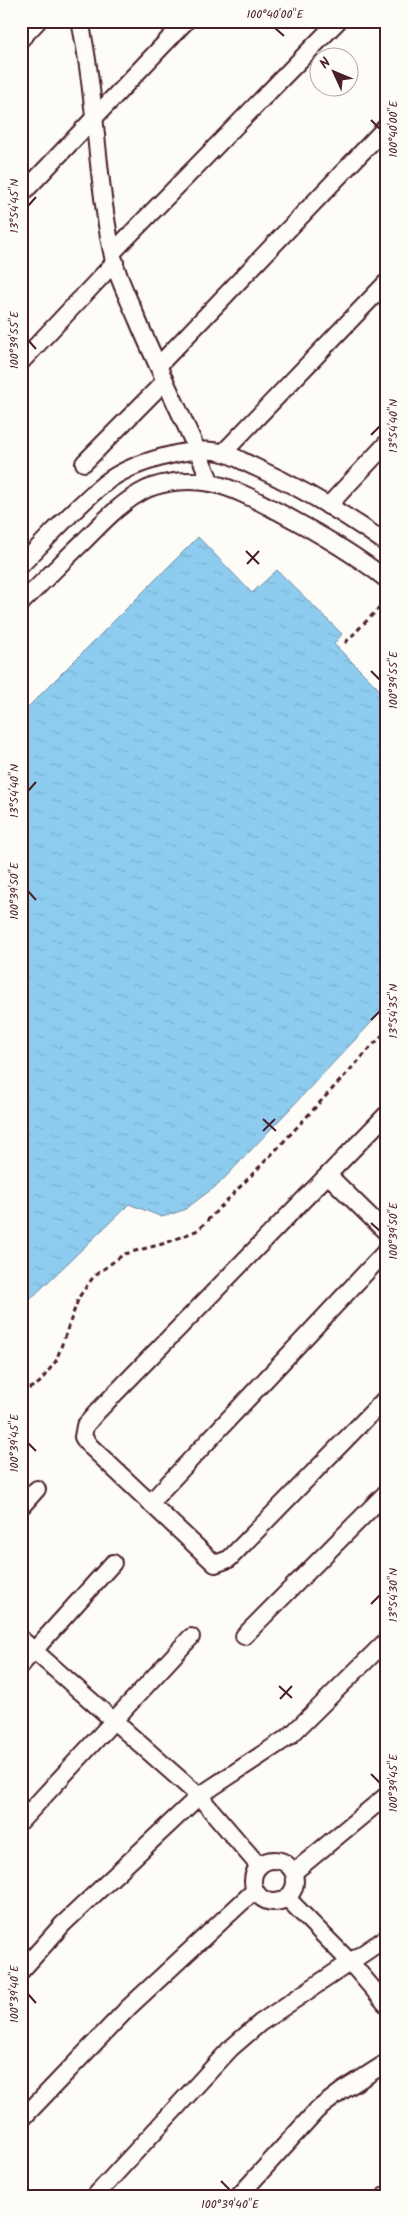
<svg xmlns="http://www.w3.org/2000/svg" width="407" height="2217" font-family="Kalam,sans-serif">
  <defs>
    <pattern id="water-ripples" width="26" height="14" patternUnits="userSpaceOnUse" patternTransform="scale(1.25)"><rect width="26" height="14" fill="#8dccee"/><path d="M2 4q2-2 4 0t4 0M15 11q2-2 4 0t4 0" fill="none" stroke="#7bafcc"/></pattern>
  </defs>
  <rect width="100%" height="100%" fill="#fdfcf7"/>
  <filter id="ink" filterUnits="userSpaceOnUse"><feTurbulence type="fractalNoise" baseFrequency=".02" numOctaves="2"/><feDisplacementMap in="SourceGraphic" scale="10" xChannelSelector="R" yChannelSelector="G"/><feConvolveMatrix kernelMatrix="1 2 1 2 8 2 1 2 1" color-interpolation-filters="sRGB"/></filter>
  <g filter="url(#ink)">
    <!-- water -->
    <path fill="url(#water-ripples)" stroke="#7287a0" d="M198 537 252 593 277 570 342 634 334 644 386 696V1007L219 1184 184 1210 162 1217 129 1204 21 1308V714Z"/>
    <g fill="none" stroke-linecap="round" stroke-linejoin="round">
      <!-- minor casing -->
      <g stroke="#4a1f2b" stroke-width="20">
        <g id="minor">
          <path d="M80 21C97 100 96 182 114 261 119 281 130 302 138 321 161 376 189 428 211 483"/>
          <path d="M21 39 38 21"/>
          <path d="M21 195 186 21"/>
          <path d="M113 252 338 21"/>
          <path d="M21 362 115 262"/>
          <path d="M158 366 386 127"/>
          <path d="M223 453 386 283"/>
          <path d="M84 463 165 381"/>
          <path d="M328 506 386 444"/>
          <path d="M21 565C49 537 75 507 105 483 130 463 193 444 224 453 235 456 245 463 255 467 301 488 345 514 386 543"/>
          <path d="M21 603C42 583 62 562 83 542 103 522 122 501 147 489 166 481 190 479 211 483 234 488 256 500 277 511 315 531 352 552 386 579"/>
          <path d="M386 1115 97 1412 85 1426 83 1437 90 1446 215 1564 229 1559 386 1398"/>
          <path d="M328 1175 386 1232"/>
          <path d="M150 1503 386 1251"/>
          <path d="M21 1507 37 1489"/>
          <path d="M244 1636 386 1493"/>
          <path d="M21 1639 199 1796 259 1866"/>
          <path d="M21 1665 113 1563"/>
          <path d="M21 1821 191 1637"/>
          <circle cx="274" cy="1881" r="21"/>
          <path d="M294 1872 386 1796"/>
          <path d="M287 1898 351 1963 386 2004"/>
          <path d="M21 1971 63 1924 199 1796 290 1736 386 1641"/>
          <path d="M21 2120 129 2007 255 1890"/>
          <path d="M95 2196 230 2049 260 2023 386 1938"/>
          <path d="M239 2196 317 2110 342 2091 386 2063"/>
          <path d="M385 2196 386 2195"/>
        </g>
      </g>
      <!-- path -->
      <g stroke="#4a1f2b" stroke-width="3" stroke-dasharray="5 4" stroke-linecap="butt">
        <path d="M345 643 386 601"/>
        <path d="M21 1393 39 1383 56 1361 79 1297 94 1276 124 1254 166 1243 198 1230 274 1152 386 1031"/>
      </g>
      <!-- minor -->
      <use href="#minor" stroke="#fdfcf7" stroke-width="16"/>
    </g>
  </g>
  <!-- ticks -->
  <path fill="none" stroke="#4a1f2b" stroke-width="2" d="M275 28 284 36M371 120 380 129M28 206 36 197M28 340 36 349M371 435 380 426M246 551 259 564M247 564 259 551M371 671 380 680M28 791 36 782M28 891 36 900M371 1020 380 1011M263 1119 276 1131M263 1131 275 1119M371 1223 380 1231M28 1443 36 1451M371 1604 380 1595M279 1686 292 1698M280 1699 292 1686M371 1774 380 1783M28 1994 36 2003M221 2181 230 2190"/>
  <!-- margin -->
  <rect width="407" height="2217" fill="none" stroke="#fdfcf7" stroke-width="55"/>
  <!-- north arrow -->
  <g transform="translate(334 72) rotate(314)"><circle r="24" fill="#fdfcf7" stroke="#b5a4a5"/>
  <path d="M0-4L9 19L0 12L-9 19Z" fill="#4a1f2b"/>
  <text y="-8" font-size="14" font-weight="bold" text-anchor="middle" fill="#4a1f2b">N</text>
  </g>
  <rect x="28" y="28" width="352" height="2162" fill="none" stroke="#4a1f2b" stroke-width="2"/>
  <g font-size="12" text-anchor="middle" fill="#4a1f2b">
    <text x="275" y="18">100°40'00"E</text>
    <text transform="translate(393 129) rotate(-90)" y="4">100°40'00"E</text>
    <text transform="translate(14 206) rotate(-90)" y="4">13°54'45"N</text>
    <text transform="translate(14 340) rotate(-90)" y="4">100°39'55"E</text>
    <text transform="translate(393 426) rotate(-90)" y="4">13°54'40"N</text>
    <text transform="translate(393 680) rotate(-90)" y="4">100°39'55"E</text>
    <text transform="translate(14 791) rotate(-90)" y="4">13°54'40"N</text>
    <text transform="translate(14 891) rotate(-90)" y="4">100°39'50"E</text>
    <text transform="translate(393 1011) rotate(-90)" y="4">13°54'35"N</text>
    <text transform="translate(393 1231) rotate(-90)" y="4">100°39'50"E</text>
    <text transform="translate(14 1443) rotate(-90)" y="4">100°39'45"E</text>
    <text transform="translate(393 1595) rotate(-90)" y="4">13°54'30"N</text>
    <text transform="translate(393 1783) rotate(-90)" y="4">100°39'45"E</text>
    <text transform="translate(14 1994) rotate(-90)" y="4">100°39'40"E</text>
    <text x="230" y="2208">100°39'40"E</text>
  </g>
</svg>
